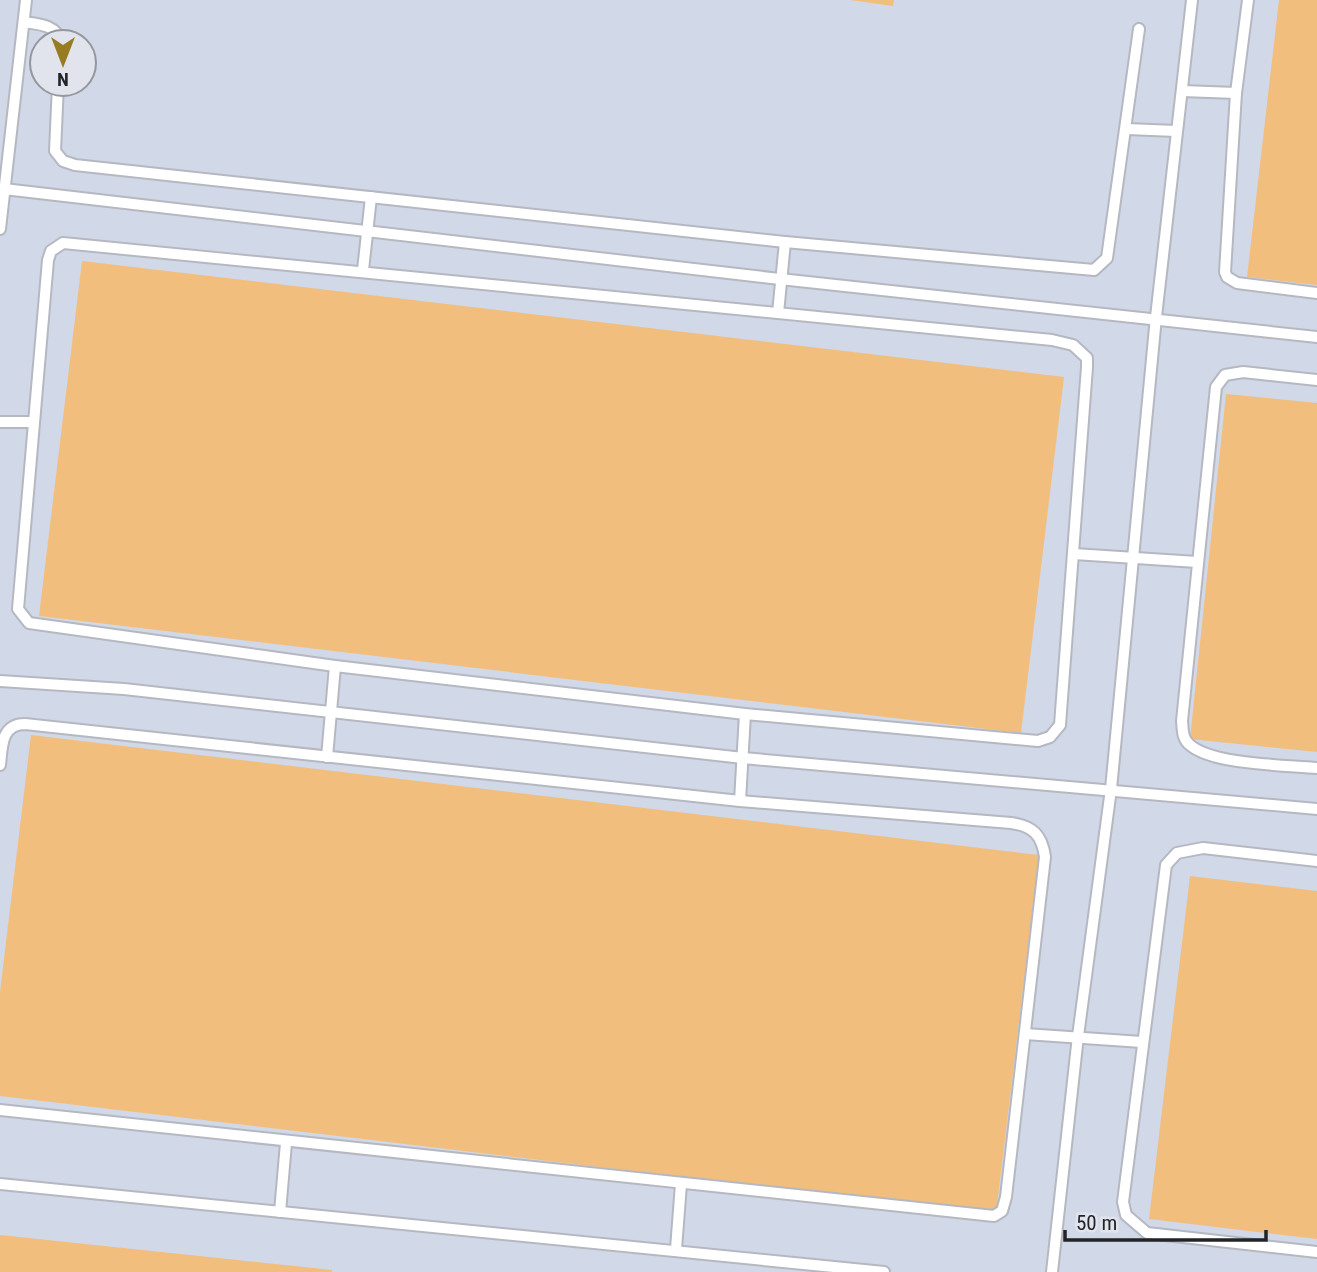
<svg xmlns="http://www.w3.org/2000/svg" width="1317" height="1272" font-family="'Roboto Condensed',sans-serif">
  <rect width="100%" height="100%" fill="#e1e4ed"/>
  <!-- built -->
  <path fill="#d1d8e7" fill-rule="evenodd" d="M0 0H1317V1272H0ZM42 42H84V84H42Z"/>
  <!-- building -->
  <g fill="#f2be7d">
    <path d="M850 0H894L893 6Z"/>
    <path d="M1279 0H1317V285L1247 277Z"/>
    <path d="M82 261 1064 377 1021 733 39 616Z"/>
    <path d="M1226 394 1317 403V752L1190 739Z"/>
    <path d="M31 735 1039 855 996 1214 0 1096V992Z"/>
    <path d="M1190 876 1317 891V1239L1149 1219Z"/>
    <path d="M0 1235 332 1270V1272H0Z"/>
  </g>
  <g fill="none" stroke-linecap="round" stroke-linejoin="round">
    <!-- lane casing -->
    <g stroke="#b5b8c1" stroke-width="14">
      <g id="lane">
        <path d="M1248 0 1236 93 1225 272 1227 277 1237 283 1317 293"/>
        <path d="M24 22C39 24 57 25 61 42"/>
        <path d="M58 84 55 151 63 161 75 165 785 242 1094 270 1107 258 1139 29"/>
        <path d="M1182 91 1236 93"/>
        <path d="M1127 129 1176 131"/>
        <path d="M4 189 780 279 1317 337"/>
        <path d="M0 229 26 0"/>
        <path d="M63 243 1052 340 1073 345 1087 358V367L1060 725 1050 737 1038 741 745 714 335 666 29 623 18 609 48 260 51 251Z"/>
        <path d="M363 270 371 197"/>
        <path d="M778 313 785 242"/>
        <path d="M1317 380 1243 372 1225 375 1216 387 1182 721C1183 730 1182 739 1190 745 1213 765 1286 765 1317 768"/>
        <path d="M0 422H32"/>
        <path d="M1074 554 1197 562"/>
        <path d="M0 681 124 689 743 758 1317 809"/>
        <path d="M327 757 335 666"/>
        <path d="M0 765C2 747 1 724 25 724L740 801 1011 823C1033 826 1042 835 1045 857L1006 1197 1002 1211 994 1216 0 1110"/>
        <path d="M740 801 745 714"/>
        <path d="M1317 861 1203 848 1177 853 1166 865 1123 1202 1126 1215 1147 1233 1317 1252"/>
        <path d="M1025 1034 1142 1042"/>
        <path d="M0 1184 884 1272"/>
        <path d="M280 1212 286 1143"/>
        <path d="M676 1249 681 1184"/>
        <path d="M1052 1272 1078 1036 1111 789 1156 317 1192 0"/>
      </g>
    </g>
    <!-- lane -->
    <use href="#lane" stroke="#fff" stroke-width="10"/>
  </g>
  <!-- north arrow -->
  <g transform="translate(63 63) rotate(180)"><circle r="33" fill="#e1e4ed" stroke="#95979e" stroke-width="2"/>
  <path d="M0-5L12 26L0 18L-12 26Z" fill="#977c24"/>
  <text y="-10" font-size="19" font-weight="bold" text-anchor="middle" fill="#222427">N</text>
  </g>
  <!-- scale -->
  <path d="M1065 1230v10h201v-10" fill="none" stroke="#222427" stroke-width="3.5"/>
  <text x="1076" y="1230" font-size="21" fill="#222427" stroke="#e1e4ed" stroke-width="5" paint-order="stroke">50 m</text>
</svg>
